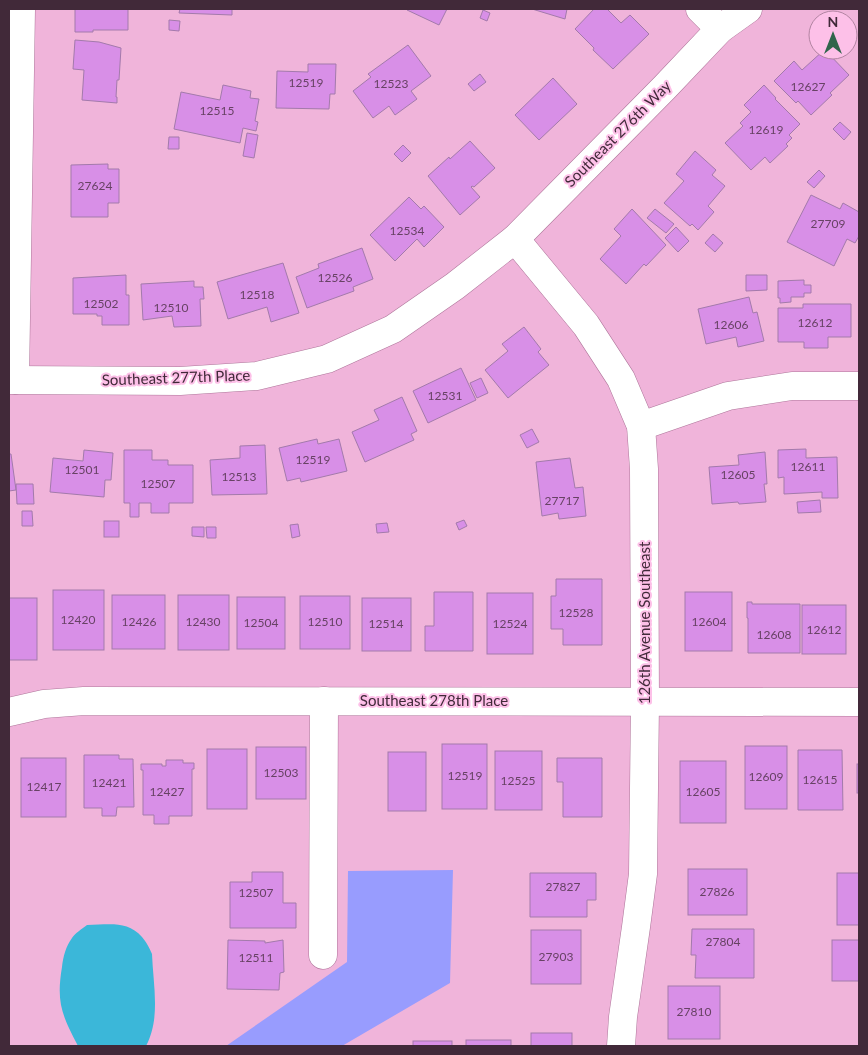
<svg xmlns="http://www.w3.org/2000/svg" width="868" height="1055" font-family="Lato,sans-serif">
  <rect width="100%" height="100%" fill="#f0b4da"/>
  <!-- green -->
  <path fill="#989cfe" d="M453 870 450 983 342 1046H226L347 962 348 871Z"/>
  <!-- water -->
  <path fill="#3bb7d9" d="M87 925C108 925 127 920 142 937 147 943 149 947 152 954 153 984 161 1018 146 1046H78C62 1015 56 1003 62 967 63 957 66 946 72 938 75 933 82 929 87 925Z"/>
  <!-- building -->
  <g fill="#d88fe7" stroke="#a37aab">
    <path d="M75 9H128V30H93V32H75Z"/>
    <path d="M180 9H232V15L179 13Z"/>
    <path d="M408 9H447L439 25 407 10Z"/>
    <path d="M532 9H567L565 19Z"/>
    <path d="M594 9H607L621 23 630 15 649 34 613 69 593 50 594 48 575 29Z"/>
    <path d="M483 10 490 13 487 21 480 18Z"/>
    <path d="M169 20 180 21 179 31 169 30Z"/>
    <path d="M75 40 99 42 121 48 119 80H117L116 97H117V103L82 100 84 70 73 69Z"/>
    <path d="M408 45 431 76 411 91 417 99 395 115 389 106 373 118 353 91 371 77 368 74Z"/>
    <path d="M824 50H825L849 75 830 93 832 95 811 115 798 101 796 103 774 81 794 61 802 70Z"/>
    <path d="M308 64H336L335 94H330L329 109 276 108 277 71 308 72Z"/>
    <path d="M480 74 486 82 474 91 468 84Z"/>
    <path d="M553 78 577 104 539 140 515 115Z"/>
    <path d="M223 85 251 91 250 98 259 99 255 121 258 122 256 131 243 128 240 143 174 129 181 92 220 100Z"/>
    <path d="M764 85 776 98 775 99 800 124 789 135 792 138 786 144 788 146 770 163 765 157 751 170 725 143 743 126 740 123 751 112 744 105Z"/>
    <path d="M840 122 851 132 844 140 833 129Z"/>
    <path d="M247 133 258 135 254 158 243 156Z"/>
    <path d="M169 137H179V149H168Z"/>
    <path d="M470 141 495 168 474 187 472 186 471 187 480 197 460 215 428 176 449 157 450 159Z"/>
    <path d="M403 145 411 153 402 162 394 154Z"/>
    <path d="M695 151 716 170 712 175 725 186 708 206 714 212 698 230 692 224 690 226 664 203 684 181 676 174Z"/>
    <path d="M108 164V169H119V203H108V217H71V165Z"/>
    <path d="M819 170 825 176 814 188 807 182Z"/>
    <path d="M811 195 840 209 843 203 859 212V236L855 243 847 239 834 266 787 242Z"/>
    <path d="M409 197 421 209 424 206 444 227 424 247 417 239 395 261 370 235Z"/>
    <path d="M632 209 666 245 646 266 644 264 626 284 600 259 621 236 614 229Z"/>
    <path d="M655 209 674 224 666 233 647 218Z"/>
    <path d="M676 227 689 241 678 252 665 238Z"/>
    <path d="M713 234 723 243 715 252 705 243Z"/>
    <path d="M362 248 373 279 353 287 354 291 307 308 296 277 319 268 318 264Z"/>
    <path d="M283 263 299 313 271 322 267 307 228 319 217 282Z"/>
    <path d="M126 275V295H129V325H102V316H97V314H73V278Z"/>
    <path d="M746 275H767V290L746 291Z"/>
    <path d="M804 280V285H811V293H804V297H791V302L780 303V298H778V281Z"/>
    <path d="M194 281V287H203L204 299H200L201 326 174 327 172 316 143 320 141 284Z"/>
    <path d="M749 297 753 313 757 312 764 341 738 347 736 337 706 344 698 309Z"/>
    <path d="M803 304H851V337H828V348H804V342H778V308H803Z"/>
    <path d="M524 327 541 349 538 352 549 365 508 398 485 370 508 351 502 344Z"/>
    <path d="M461 368 476 400 428 423 413 391Z"/>
    <path d="M481 378 488 393 477 398 470 383Z"/>
    <path d="M402 397 417 431 411 434 414 440 365 462 352 432 379 420 374 410Z"/>
    <path d="M532 429 539 442 527 448 520 435Z"/>
    <path d="M317 439 318 444 339 439 347 471 301 482 300 478 287 481 279 448Z"/>
    <path d="M265 445 267 494 212 495 210 460 240 458V446Z"/>
    <path d="M806 449V458L837 457 838 498H822V492L784 494V477L778 478V450Z"/>
    <path d="M84 450 113 453 111 480H105L104 497 50 492 53 458 83 461Z"/>
    <path d="M124 450H152V460H168V465H193V503H169V513H151V503H139V517H130V503H124Z"/>
    <path d="M765 452 767 484H764L766 502 739 504 738 502 712 504 709 467 739 465 738 455Z"/>
    <path d="M9 454H11L16 490 9 491Z"/>
    <path d="M570 458 575 488 583 487 586 516 559 519 558 513 542 516 536 462Z"/>
    <path d="M16 484H33L34 504H17Z"/>
    <path d="M820 500 821 512 798 513 797 502Z"/>
    <path d="M22 511H32L33 526H22Z"/>
    <path d="M464 520 467 526 459 530 456 523Z"/>
    <rect x="104" y="521" width="15" height="16"/>
    <path d="M387 523 389 532 377 533 376 524Z"/>
    <path d="M298 524 300 536 292 538 290 525Z"/>
    <path d="M192 527H204V537L192 536Z"/>
    <path d="M206 527H216V538H207Z"/>
    <path d="M556 579H602V645H563V629H551V596H556Z"/>
    <rect x="53" y="590" width="51" height="60"/>
    <path d="M434 592H473V651H425V626H434Z"/>
    <rect x="685" y="592" width="47" height="59"/>
    <rect x="487" y="593" width="46" height="61"/>
    <rect x="112" y="595" width="53" height="54"/>
    <rect x="178" y="595" width="51" height="55"/>
    <rect x="300" y="596" width="50" height="53"/>
    <rect x="237" y="597" width="48" height="52"/>
    <rect x="9" y="598" width="28" height="62"/>
    <rect x="362" y="598" width="49" height="53"/>
    <path d="M747 602H752V604H800V653H748V618H747Z"/>
    <rect x="802" y="605" width="44" height="49"/>
    <rect x="442" y="744" width="45" height="65"/>
    <rect x="745" y="746" width="42" height="63"/>
    <rect x="256" y="747" width="50" height="52"/>
    <rect x="207" y="749" width="40" height="60"/>
    <path d="M798 750H842L843 810H798Z"/>
    <rect x="495" y="751" width="47" height="59"/>
    <rect x="388" y="752" width="38" height="59"/>
    <path d="M84 755H119V759H133L134 807H117L116 816H102V808H84Z"/>
    <rect x="21" y="758" width="45" height="59"/>
    <path d="M557 758H602V817H563V782H557Z"/>
    <path d="M166 760H183V763H194V769H192V816H169V824H154V815H143V770H141V764H162V766H166Z"/>
    <rect x="680" y="761" width="46" height="62"/>
    <rect x="857" y="764" width="2" height="29"/>
    <rect x="688" y="869" width="59" height="46"/>
    <path d="M252 872H283V903H296V928H230V882H252Z"/>
    <path d="M530 873H596V900H587V917H530Z"/>
    <rect x="837" y="873" width="22" height="52"/>
    <path d="M692 929H754V978H695L696 955H691Z"/>
    <rect x="531" y="930" width="50" height="54"/>
    <path d="M228 940 265 941V943L283 940 284 972 280 973 279 990 227 989Z"/>
    <rect x="832" y="940" width="27" height="41"/>
    <rect x="668" y="986" width="52" height="53"/>
    <rect x="531" y="1033" width="41" height="13"/>
    <rect x="466" y="1040" width="45" height="6"/>
    <rect x="413" y="1041" width="39" height="5"/>
  </g>
  <g fill="none" stroke-linecap="round" stroke-linejoin="round">
    <!-- minor casing -->
    <g stroke="#ae759a" stroke-width="29">
      <g id="minor">
        <path d="M700 9 720 29"/>
        <path d="M515 239 586 325 621 379 641 426 644 469 645 702 643 874 636 927 623 1017 621 1046"/>
        <path d="M9 380 180 381 257 376 327 359 393 329 455 286 515 239 665 87 720 29 748 9"/>
        <path d="M15 380 21 9"/>
        <path d="M641 426 728 396 792 386H859"/>
        <path d="M9 712 44 704 84 701 859 702"/>
        <path d="M323 955 324 701"/>
      </g>
    </g>
    <!-- minor -->
    <use href="#minor" stroke="#fff" stroke-width="28"/>
  </g>
  <g text-anchor="middle" stroke-width="4" stroke-linejoin="round" paint-order="stroke">
    <!-- number labels -->
    <g font-size="12" fill="#674264">
      <text x="306" y="87">12519</text>
      <text x="391" y="88">12523</text>
      <text x="808" y="91">12627</text>
      <text x="217" y="115">12515</text>
      <text x="766" y="134">12619</text>
      <text x="95" y="190">27624</text>
      <text x="828" y="228">27709</text>
      <text x="407" y="235">12534</text>
      <text x="335" y="282">12526</text>
      <text x="257" y="299">12518</text>
      <text x="101" y="308">12502</text>
      <text x="171" y="312">12510</text>
      <text x="815" y="327">12612</text>
      <text x="731" y="329">12606</text>
      <text x="445" y="400">12531</text>
      <text x="313" y="464">12519</text>
      <text x="808" y="471">12611</text>
      <text x="82" y="474">12501</text>
      <text x="738" y="479">12605</text>
      <text x="239" y="481">12513</text>
      <text x="158" y="488">12507</text>
      <text x="562" y="505">27717</text>
      <text x="576" y="617">12528</text>
      <text x="78" y="624">12420</text>
      <text x="139" y="626">12426</text>
      <text x="203" y="626">12430</text>
      <text x="325" y="626">12510</text>
      <text x="709" y="626">12604</text>
      <text x="261" y="627">12504</text>
      <text x="386" y="628">12514</text>
      <text x="510" y="628">12524</text>
      <text x="824" y="634">12612</text>
      <text x="774" y="639">12608</text>
      <text x="281" y="777">12503</text>
      <text x="465" y="780">12519</text>
      <text x="766" y="781">12609</text>
      <text x="820" y="784">12615</text>
      <text x="518" y="785">12525</text>
      <text x="109" y="787">12421</text>
      <text x="44" y="791">12417</text>
      <text x="167" y="796">12427</text>
      <text x="703" y="796">12605</text>
      <text x="563" y="891">27827</text>
      <text x="717" y="896">27826</text>
      <text x="256" y="897">12507</text>
      <text x="723" y="946">27804</text>
      <text x="556" y="961">27903</text>
      <text x="256" y="962">12511</text>
      <text x="694" y="1016">27810</text>
    </g>
    <!-- street labels -->
    <g font-size="15" fill="#412939" stroke="#fdc0e8">
      <text transform="translate(618 134) rotate(-45)" y="5">Southeast 276th Way</text>
      <text transform="translate(176 378) rotate(-2)" y="5">Southeast 277th Place</text>
      <text transform="translate(645 623) rotate(-90)" y="5">126th Avenue Southeast</text>
      <text x="434" y="706">Southeast 278th Place</text>
    </g>
  </g>
  <!-- border -->
  <rect width="868" height="1055" fill="none" stroke="#412939" stroke-width="20"/>
  <!-- north arrow -->
  <g transform="translate(833 35)"><circle r="24" fill="#fdc0e8" stroke="#b284a2"/>
  <path d="M0-4L9 19L0 12L-9 19Z" fill="#30654b"/>
  <text y="-8" font-size="14" font-weight="bold" text-anchor="middle" fill="#412939">N</text>
  </g>
</svg>
